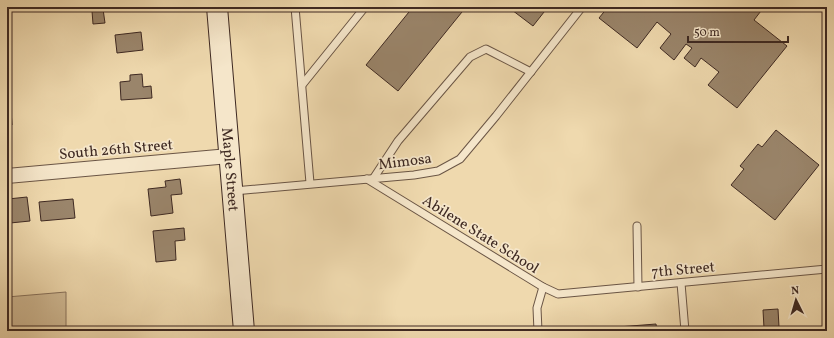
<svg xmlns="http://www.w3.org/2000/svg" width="834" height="338" font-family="Vollkorn,serif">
  <rect width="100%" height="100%" fill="#efd9ae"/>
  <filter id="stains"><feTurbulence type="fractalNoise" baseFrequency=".005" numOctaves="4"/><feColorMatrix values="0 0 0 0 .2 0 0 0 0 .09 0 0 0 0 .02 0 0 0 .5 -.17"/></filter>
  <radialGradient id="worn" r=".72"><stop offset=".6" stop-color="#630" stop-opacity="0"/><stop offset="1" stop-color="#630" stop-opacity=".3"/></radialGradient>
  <!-- green -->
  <path fill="#d1bb96" stroke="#88725c" d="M66 292V331H7V297Z"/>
  <!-- building -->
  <g fill="#9a856b" stroke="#3e2922">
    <path d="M413 7H455L462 12 398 91 366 65Z"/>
    <path d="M508 7H548L533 26Z"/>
    <path d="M608 7H737L740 9 742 7H764L754 20 787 46 737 108 708 85 719 72 701 58 695 67 684 58 692 48 686 44 674 60 660 48 671 34 657 22 637 48 599 18Z"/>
    <path d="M103 9 105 23 93 24 92 11Z"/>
    <path d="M141 32 143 50 117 53 115 35Z"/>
    <path d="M142 74 143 87 151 86 152 98 121 100 120 82 130 81V75Z"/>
    <path d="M7 95H10L12 125H8L10 140H7Z"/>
    <path d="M776 130 819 165 775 220 731 185 744 169 740 166 758 144 762 147Z"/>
    <path d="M180 179 182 194 171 195 173 213 151 216 148 189 166 187 165 181Z"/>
    <path d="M27 197 30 221 10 223 8 199Z"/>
    <path d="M73 199 75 218 41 221 39 202Z"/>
    <path d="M184 228 185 240 175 241 176 260 156 262 153 231Z"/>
    <path d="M778 309 779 327 764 328 763 310Z"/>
    <path d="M656 324 657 331H580V330Z"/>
    <path d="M786 327 787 331H751Z"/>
  </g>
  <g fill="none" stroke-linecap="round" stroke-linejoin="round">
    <!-- service casing -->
    <g stroke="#6a5545" stroke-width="9">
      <g id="service">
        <path d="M295 7 310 183"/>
        <path d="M827 7V8"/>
        <path d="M302 85 365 7"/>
        <path d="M367 179 543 287 558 294 827 269"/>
        <path d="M373 179 398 141 470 57 486 49 531 72"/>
        <path d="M234 191 414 175 438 171 460 159 496 116 582 7"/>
        <path d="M637 226 638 287"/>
        <path d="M681 283 685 331"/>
        <path d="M538 331 537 308 543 287"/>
      </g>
    </g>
    <!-- minor casing -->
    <g stroke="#6a5545" stroke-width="16">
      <path id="minor" d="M7 176 229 156"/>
    </g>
    <!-- secondary casing -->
    <g stroke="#3e2922" stroke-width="22">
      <g id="secondary">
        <path id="s1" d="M217 7 244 331"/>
      </g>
    </g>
    <!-- service -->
    <use href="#service" stroke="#f5e6ca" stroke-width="7"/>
    <!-- minor -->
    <use href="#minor" stroke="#f5e6ca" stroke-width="14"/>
    <!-- secondary -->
    <use href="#secondary" stroke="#f5e6ca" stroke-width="20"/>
  </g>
  <g text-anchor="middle" stroke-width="3.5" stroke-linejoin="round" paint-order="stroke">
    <!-- street labels -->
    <g font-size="15" fill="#3e2922" stroke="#f5e6ca">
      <text transform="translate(116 149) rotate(-5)" y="5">South 26th Street</text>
      <text transform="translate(405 161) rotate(-7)" y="5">Mimosa</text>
      <text dy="5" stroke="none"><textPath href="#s1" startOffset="163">Maple Street</textPath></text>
      <text transform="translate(481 234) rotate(32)" y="5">Abilene State School</text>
      <text transform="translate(683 269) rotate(-5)" y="5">7th Street</text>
    </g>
  </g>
  <!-- margin -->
  <rect width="834" height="338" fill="none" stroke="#efd9ae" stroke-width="24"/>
  <rect x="8" y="8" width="818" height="322" fill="none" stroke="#3e2922" stroke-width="2"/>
  <rect x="12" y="12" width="810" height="314" fill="none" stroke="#3e2922"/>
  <!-- north arrow -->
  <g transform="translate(796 300) rotate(355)" stroke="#f5e6ca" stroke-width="3" paint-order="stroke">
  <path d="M0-3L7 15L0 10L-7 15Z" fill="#3e2922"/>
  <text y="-6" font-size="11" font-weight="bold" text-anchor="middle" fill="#3e2922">N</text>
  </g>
  <!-- scale -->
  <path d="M688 36v6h100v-6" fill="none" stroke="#3e2922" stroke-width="2"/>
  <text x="694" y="36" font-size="12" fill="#3e2922" stroke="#f5e6ca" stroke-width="3" paint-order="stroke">50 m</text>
  <rect width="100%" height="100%" filter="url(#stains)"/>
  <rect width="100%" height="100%" fill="url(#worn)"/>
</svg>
